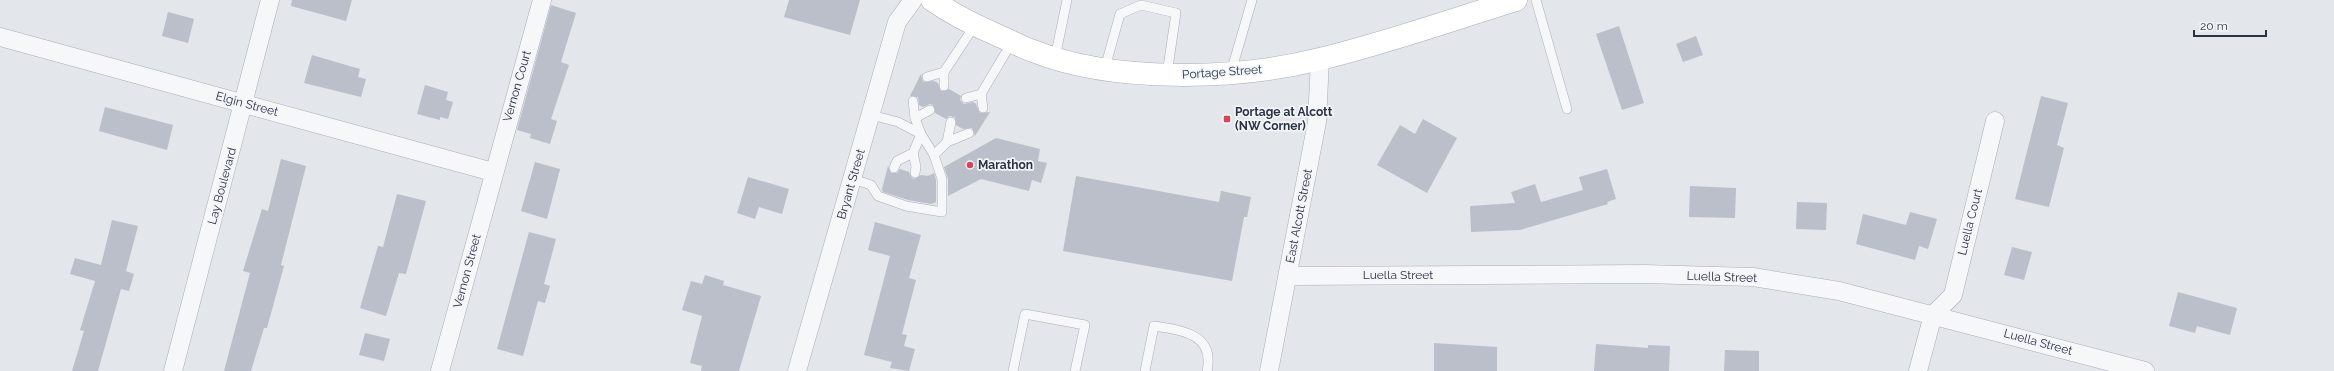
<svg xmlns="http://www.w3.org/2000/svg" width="2334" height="371" font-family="Raleway,sans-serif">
  <rect width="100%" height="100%" fill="#e3e6eb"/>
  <!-- building -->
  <g fill="#babfc9">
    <path d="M292 0H352L346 21 291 6Z"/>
    <path d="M789 0H860L850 35 784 17Z"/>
    <path d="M551 5 576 13 561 62 569 65 551 119 557 121 550 144 530 138 531 134 517 130Z"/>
    <path d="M168 12 194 19 188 43 162 36Z"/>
    <path d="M1619 26 1644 103 1622 110 1596 34Z"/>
    <path d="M1696 36 1703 55 1683 62 1676 44Z"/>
    <path d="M312 55 360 69 358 77 366 79 361 97 304 83Z"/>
    <path d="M921 74 923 82 934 81 938 83 941 91 949 89 961 96 960 100 964 104 973 102 976 104 980 113 990 112 975 136 972 128 963 129 956 125 955 117 949 116 946 119 935 113 933 105 930 104 923 107 919 105 918 97 910 96Z"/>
    <path d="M425 85 448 92 446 100 453 102 448 119 440 117V120L417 114Z"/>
    <path d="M2041 96 2068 103 2057 145 2064 148 2049 207 2015 199Z"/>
    <path d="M105 107 173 125 167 150 99 131Z"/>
    <path d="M1423 119 1457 138 1427 193 1377 165 1400 125 1415 134Z"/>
    <path d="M996 138 1040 149 1038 161 1047 163 1041 183 1032 180 1029 191 981 179 948 196V179L944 167Z"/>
    <path d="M281 159 306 166 281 265 284 266 267 328H264L251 371H224L250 273 243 271 262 209 268 211Z"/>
    <path d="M535 162 560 169 547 219 521 211Z"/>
    <path d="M888 166 891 173H897L900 169 909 172 911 177 914 179 921 175 928 176 934 173 936 180V202L931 204 908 200 883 192 882 189Z"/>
    <path d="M1607 169 1616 199 1607 202 1608 204 1520 230 1471 232 1470 206 1515 203 1511 192 1535 184 1541 202 1583 190 1579 177Z"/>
    <path d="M1076 176 1219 202 1221 191 1251 197 1247 217H1244L1232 281 1063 251Z"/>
    <path d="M748 177 789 189 782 214 759 207 755 219 737 213Z"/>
    <path d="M1690 186 1736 188 1735 218 1689 217Z"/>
    <path d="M397 194 426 201 406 274 399 273 386 316 360 308 378 246 383 247Z"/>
    <path d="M1797 202 1827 203 1826 230 1796 229Z"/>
    <path d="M1910 212 1937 219 1928 249 1919 246 1915 260 1856 244 1863 214 1906 225Z"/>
    <path d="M112 220 138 226 126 271 134 274 129 291 121 289 98 371H72L84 331 80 330 95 281 70 274 75 258 101 265Z"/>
    <path d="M875 222 921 235 909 278 916 280 902 334 907 335 904 346 915 349 909 371 890 368 892 362 864 355 890 256 868 250Z"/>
    <path d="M529 232 556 239 544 284 550 286 545 303 538 301 523 356 497 349Z"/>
    <path d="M2012 247 2032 252 2024 280 2004 275Z"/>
    <path d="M705 275 724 281 723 285 761 296 739 371H701L702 366 690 363 702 316 682 310 691 281 702 284Z"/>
    <path d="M2178 292 2237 308 2230 335 2197 326 2195 333 2169 326Z"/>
    <path d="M365 333 390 339 384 361 359 355Z"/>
    <path d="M1434 343 1497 347V371H1434Z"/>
    <path d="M1596 344 1648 348V345L1670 346 1669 371H1594Z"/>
    <path d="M1725 350 1759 351V371H1724Z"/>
  </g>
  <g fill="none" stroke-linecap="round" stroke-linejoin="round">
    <!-- lane casing -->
    <g stroke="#a8adb6" stroke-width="10">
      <g id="lane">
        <path d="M1536 0 1567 109"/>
        <path d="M1055 58 1067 0"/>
        <path d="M1105 68 1120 14 1141 5 1176 13 1167 74"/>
        <path d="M944 72V86"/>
        <path d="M1231 72 1252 0"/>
        <path d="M927 77 944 72 975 25"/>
        <path d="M966 98 981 94"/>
        <path d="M983 108 981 94 1012 42"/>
        <path d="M915 118 930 110"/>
        <path d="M947 142 969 133"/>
        <path d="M913 153 916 167 915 173"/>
        <path d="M934 155 947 142 951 122"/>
        <path d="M894 168 897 161 913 153 921 134 915 118 913 101"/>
        <path d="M853 179 871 185 878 196 906 206 942 212V179L934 155 921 134 898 122 871 115"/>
        <path d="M1013 371 1025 314 1085 325 1075 371"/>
        <path d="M1145 371 1154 326C1182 330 1215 334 1207 371"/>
      </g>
    </g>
    <!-- street casing -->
    <g stroke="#a8adb6" stroke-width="19">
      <g id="street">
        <path d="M0 37 493 172"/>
        <path d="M1288 276 1644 274 1753 277 1839 291 2145 371"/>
        <path d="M173 371 270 0"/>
        <path d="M440 371 542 0"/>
        <path d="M797 371 897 22 913 0"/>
        <path d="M1269 371 1317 122 1320 59"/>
        <path d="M1918 371 1933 315 1953 295 1995 121"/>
      </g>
    </g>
    <!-- secondary casing -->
    <g stroke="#a8adb6" stroke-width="23">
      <path id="secondary" d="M932 0C952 14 974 25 997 35 1009 40 1021 47 1033 51 1114 83 1236 80 1320 59 1386 43 1451 20 1516 0"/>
    </g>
    <!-- lane -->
    <use href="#lane" stroke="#f6f7f9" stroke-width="9"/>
    <!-- street -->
    <use href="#street" stroke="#f6f7f9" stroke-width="18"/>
    <!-- secondary -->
    <use href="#secondary" stroke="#fff" stroke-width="22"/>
  </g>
  <!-- markers -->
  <g fill="#d04858" stroke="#f3f5f8" stroke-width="1.5">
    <rect x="1223" y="115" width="8" height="8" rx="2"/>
    <circle cx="970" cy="165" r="4"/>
  </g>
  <g text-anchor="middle" stroke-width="3.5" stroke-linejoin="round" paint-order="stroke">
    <!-- street labels -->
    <g font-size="12" fill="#2a3344" stroke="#f3f5f8">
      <text transform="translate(1222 72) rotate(-4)" y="4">Portage Street</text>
      <text transform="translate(517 86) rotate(-74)" y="4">Vernon Court</text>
      <text transform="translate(247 104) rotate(15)" y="4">Elgin Street</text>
      <text transform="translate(851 184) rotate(-74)" y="4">Bryant Street</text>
      <text transform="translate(222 186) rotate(-75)" y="4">Lay Boulevard</text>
      <text transform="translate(1299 216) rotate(-79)" y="4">East Alcott Street</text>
      <text transform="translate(1970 222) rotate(-76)" y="4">Luella Court</text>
      <text transform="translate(467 271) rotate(-75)" y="4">Vernon Street</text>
      <text x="1398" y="279">Luella Street</text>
      <text transform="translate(1722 277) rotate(2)" y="4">Luella Street</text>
      <text transform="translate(2038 342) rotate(15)" y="4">Luella Street</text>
    </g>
    <!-- poi labels -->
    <g font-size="12" font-weight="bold" fill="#2a3344" stroke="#f3f5f8" text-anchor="start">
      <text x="1235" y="116">Portage at Alcott<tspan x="1235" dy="14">(NW Corner)</tspan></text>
      <text x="978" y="169">Marathon</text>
    </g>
  </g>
  <!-- scale -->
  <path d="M2194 30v6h72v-6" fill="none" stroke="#2a3344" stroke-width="2"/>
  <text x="2200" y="30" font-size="12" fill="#2a3344" stroke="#f3f5f8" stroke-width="3" paint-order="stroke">20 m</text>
</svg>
